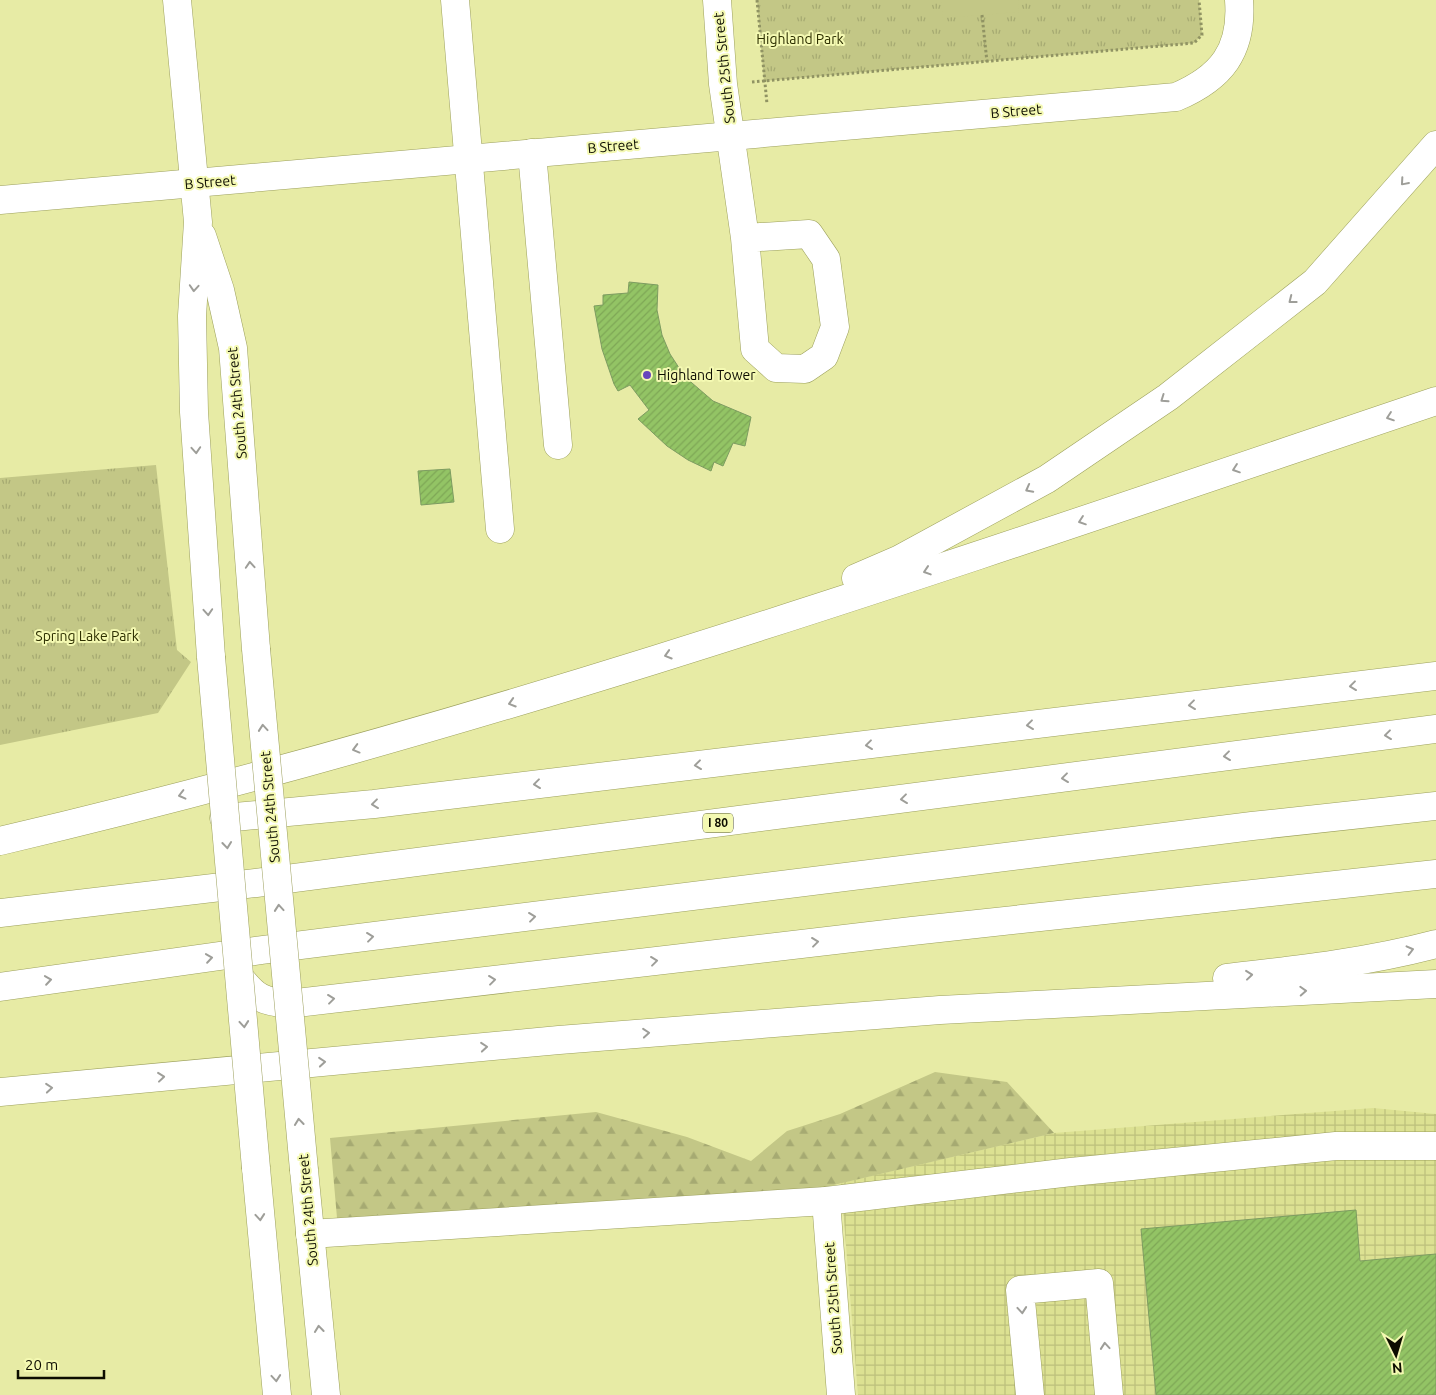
<svg xmlns="http://www.w3.org/2000/svg" width="1436" height="1395" font-family="Ubuntu,sans-serif">
  <defs>
    <pattern id="industrial-grid" width="8" height="8" patternUnits="userSpaceOnUse" patternTransform="scale(1.25)"><rect width="8" height="8" fill="#dce192"/><path d="M0 4h8M4 0v8" fill="none" stroke="#bcc07c"/></pattern>
    <pattern id="forest-firs" width="22" height="20" patternUnits="userSpaceOnUse" patternTransform="scale(1.25)"><rect width="22" height="20" fill="#c3c786"/><path d="M5 1l3.5 6h-7zM16 11l3.5 6h-7z" fill="#a6aa72"/></pattern>
    <pattern id="park-tufts" width="24" height="20" patternUnits="userSpaceOnUse" patternTransform="scale(1.25)"><rect width="24" height="20" fill="#c3c786"/><path d="M3 7l-1-3M5 7V3M7 7l1-3M15 17l-1-3M17 17v-4M19 17l1-3" fill="none" stroke="#a6aa72"/></pattern>
    <pattern id="building-hatch" width="6" height="6" patternUnits="userSpaceOnUse" patternTransform="scale(1.25)"><rect width="6" height="6" fill="#93c465"/><path d="M-1 1l2-2M0 6l6-6M5 7l2-2" fill="none" stroke="#7ea756"/></pattern>
  </defs>
  <rect width="100%" height="100%" fill="#e7eba5"/>
  <!-- industrial -->
  <path fill="url(#industrial-grid)" d="M1373 1108 1436 1114V1395H858L841 1183 1054 1133Z"/>
  <!-- forest -->
  <path fill="url(#forest-firs)" d="M935 1072 1007 1082 1054 1133 804 1192 337 1218 330 1138 596 1112 687 1137 751 1161 787 1131 840 1114Z"/>
  <!-- park -->
  <g fill="url(#park-tufts)">
    <path d="M757 0H1199L1202 35 1194 43 764 81Z"/>
    <path d="M156 465 177 650 191 662 158 713 0 745V478Z"/>
  </g>
  <!-- pitch -->
  <path fill="#c3c786" d="M941 0H1018L1019 12 943 18Z"/>
  <!-- building -->
  <g fill="url(#building-hatch)" stroke="#7d9c61">
    <path d="M629 282 658 285 657 310 662 335 670 354 685 377 713 401 751 417 745 446 733 443 723 466 714 462 711 471 688 460 667 446 638 419 649 410 630 385 618 391 614 384 602 349 594 306 603 305V295L628 293Z"/>
    <path d="M450 469 454 502 421 505 418 471Z"/>
    <path d="M1356 1210 1360 1261 1436 1254V1395H1156L1141 1229Z"/>
  </g>
  <g fill="none" stroke-linecap="round" stroke-linejoin="round">
    <!-- minor casing -->
    <g stroke="#9ca05c" stroke-width="29">
      <g id="minor">
        <path d="M455 0 500 529"/>
        <path d="M717 0 723 84 745 238 755 349 776 368 805 369 824 356 835 327 826 259 809 234 745 238"/>
        <path d="M532 153 558 445"/>
        <path d="M0 200 1176 97C1221 78 1243 51 1239 0"/>
        <path d="M826 1201 841 1395"/>
        <path d="M310 1234 826 1201 1071 1172 1336 1146H1436"/>
        <path d="M1030 1395 1020 1290 1099 1283 1109 1395"/>
      </g>
    </g>
    <!-- major casing -->
    <g stroke="#9ca05c" stroke-width="29">
      <g id="major">
        <path d="M177 0 198 222 192 316 194 412 211 657"/>
        <path d="M202 236 220 290 233 348 256 649"/>
        <path d="M256 1168 277 1395"/>
        <path d="M304 1170 326 1395"/>
      </g>
    </g>
    <!-- highway casing -->
    <g stroke="#9ca05c" stroke-width="29">
      <g id="highway">
        <path d="M856 578 900 559 1047 479 1168 397 1315 282 1436 145"/>
        <path d="M224 818 374 804 1436 676"/>
        <path d="M0 841C488 727 962 561 1436 401"/>
        <path d="M0 913 256 883 1436 729"/>
        <path d="M240 978C256 998 262 1001 288 1004L912 931 1436 874"/>
        <path d="M1227 978C1297 970 1368 962 1436 944"/>
        <path d="M0 987 262 950 1252 826 1436 806"/>
        <path d="M0 1092 559 1040 940 1010 1436 984"/>
      </g>
    </g>
    <!-- path -->
    <g stroke="#909363" stroke-width="3" stroke-dasharray="2.5 2.5" stroke-linecap="butt">
      <path d="M757 0 767 104"/>
      <path d="M982 15 987 62"/>
      <path d="M752 82 1194 43 1202 35 1199 0"/>
    </g>
    <!-- minor -->
    <use href="#minor" stroke="#fff" stroke-width="28"/>
    <!-- major -->
    <use href="#major" stroke="#fff" stroke-width="28"/>
    <!-- highway -->
    <use href="#highway" stroke="#fff" stroke-width="28"/>
    <!-- major-bridge casing -->
    <g stroke="#9ca05c" stroke-width="29" stroke-linecap="butt">
      <g id="major-bridge">
        <path d="M256 649 304 1170"/>
        <path d="M211 657 256 1168"/>
      </g>
    </g>
    <!-- major-bridge -->
    <use href="#major-bridge" stroke="#fff" stroke-width="28"/>
  </g>
  <!-- one-way arrows -->
  <defs><path id="oneway-chevron" d="M-2-3.5L2.5 0L-2 3.5" fill="none" stroke-width="1.6" stroke-linecap="round" stroke-linejoin="round" transform="scale(1.25)"/></defs>
  <g stroke="#9e9e99">
    <use href="#oneway-chevron" transform="translate(1404 182) rotate(131)"/>
    <use href="#oneway-chevron" transform="translate(194 288) rotate(94)"/>
    <use href="#oneway-chevron" transform="translate(1292 300) rotate(142)"/>
    <use href="#oneway-chevron" transform="translate(1164 399) rotate(145)"/>
    <use href="#oneway-chevron" transform="translate(1390 417) rotate(161)"/>
    <use href="#oneway-chevron" transform="translate(196 450) rotate(86)"/>
    <use href="#oneway-chevron" transform="translate(1236 469) rotate(161)"/>
    <use href="#oneway-chevron" transform="translate(1029 489) rotate(152)"/>
    <use href="#oneway-chevron" transform="translate(1082 521) rotate(161)"/>
    <use href="#oneway-chevron" transform="translate(250 565) rotate(-94)"/>
    <use href="#oneway-chevron" transform="translate(927 571) rotate(162)"/>
    <use href="#oneway-chevron" transform="translate(208 612) rotate(86)"/>
    <use href="#oneway-chevron" transform="translate(668 655) rotate(163)"/>
    <use href="#oneway-chevron" transform="translate(1353 686) rotate(173)"/>
    <use href="#oneway-chevron" transform="translate(512 703) rotate(163)"/>
    <use href="#oneway-chevron" transform="translate(1192 705) rotate(173)"/>
    <use href="#oneway-chevron" transform="translate(1030 725) rotate(173)"/>
    <use href="#oneway-chevron" transform="translate(263 728) rotate(-95)"/>
    <use href="#oneway-chevron" transform="translate(1388 735) rotate(173)"/>
    <use href="#oneway-chevron" transform="translate(869 745) rotate(173)"/>
    <use href="#oneway-chevron" transform="translate(356 749) rotate(165)"/>
    <use href="#oneway-chevron" transform="translate(1227 756) rotate(173)"/>
    <use href="#oneway-chevron" transform="translate(698 765) rotate(173)"/>
    <use href="#oneway-chevron" transform="translate(1065 778) rotate(173)"/>
    <use href="#oneway-chevron" transform="translate(537 784) rotate(173)"/>
    <use href="#oneway-chevron" transform="translate(182 795) rotate(166)"/>
    <use href="#oneway-chevron" transform="translate(904 799) rotate(173)"/>
    <use href="#oneway-chevron" transform="translate(375 804) rotate(173)"/>
    <use href="#oneway-chevron" transform="translate(227 845) rotate(84)"/>
    <use href="#oneway-chevron" transform="translate(279 908) rotate(-95)"/>
    <use href="#oneway-chevron" transform="translate(532 917) rotate(-7)"/>
    <use href="#oneway-chevron" transform="translate(370 937) rotate(-7)"/>
    <use href="#oneway-chevron" transform="translate(815 942) rotate(-7)"/>
    <use href="#oneway-chevron" transform="translate(1410 950) rotate(-14)"/>
    <use href="#oneway-chevron" transform="translate(209 958) rotate(-8)"/>
    <use href="#oneway-chevron" transform="translate(654 961) rotate(-7)"/>
    <use href="#oneway-chevron" transform="translate(1249 975) rotate(-6)"/>
    <use href="#oneway-chevron" transform="translate(48 980) rotate(-8)"/>
    <use href="#oneway-chevron" transform="translate(492 980) rotate(-7)"/>
    <use href="#oneway-chevron" transform="translate(1303 991) rotate(-3)"/>
    <use href="#oneway-chevron" transform="translate(331 999) rotate(-7)"/>
    <use href="#oneway-chevron" transform="translate(244 1024) rotate(85)"/>
    <use href="#oneway-chevron" transform="translate(646 1033) rotate(-5)"/>
    <use href="#oneway-chevron" transform="translate(484 1047) rotate(-5)"/>
    <use href="#oneway-chevron" transform="translate(322 1062) rotate(-5)"/>
    <use href="#oneway-chevron" transform="translate(161 1077) rotate(-6)"/>
    <use href="#oneway-chevron" transform="translate(49 1088) rotate(-5)"/>
    <use href="#oneway-chevron" transform="translate(299 1122) rotate(-96)"/>
    <use href="#oneway-chevron" transform="translate(260 1217) rotate(85)"/>
    <use href="#oneway-chevron" transform="translate(1022 1310) rotate(85)"/>
    <use href="#oneway-chevron" transform="translate(319 1329) rotate(-96)"/>
    <use href="#oneway-chevron" transform="translate(1105 1346) rotate(-95)"/>
    <use href="#oneway-chevron" transform="translate(276 1378) rotate(85)"/>
  </g>
  <!-- markers -->
  <circle fill="#6645bd" stroke="#f4f9b2" stroke-width="2" cx="647" cy="375" r="5"/>
  <g text-anchor="middle" stroke-width="4" stroke-linejoin="round" paint-order="stroke">
    <!-- shield labels -->
    <rect fill="#f4f9b2" stroke="#525435" stroke-width="1" x="703" y="813.5" width="30" height="19" rx="4"/>
    <g font-size="12" font-weight="bold" fill="#0d0d00">
      <text x="718" y="827">I 80</text>
    </g>
    <!-- park labels -->
    <g font-size="14" fill="#2d2f00" stroke="#f4f9b2">
      <text x="800" y="44">Highland Park</text>
      <text x="87" y="641">Spring Lake Park</text>
    </g>
    <!-- street labels -->
    <g font-size="14" fill="#0d0d00" stroke="#f4f9b2">
      <text transform="translate(724 68) rotate(-96)" y="5">South 25th Street</text>
      <text transform="translate(1016 111) rotate(-5)" y="5">B Street</text>
      <text transform="translate(613 146) rotate(-5)" y="5">B Street</text>
      <text transform="translate(210 182) rotate(-5)" y="5">B Street</text>
      <text transform="translate(237 403) rotate(-95)" y="5">South 24th Street</text>
      <text transform="translate(270 807) rotate(-95)" y="5">South 24th Street</text>
      <text transform="translate(308 1210) rotate(-95)" y="5">South 24th Street</text>
      <text transform="translate(833 1298) rotate(-94)" y="5">South 25th Street</text>
    </g>
    <!-- poi labels -->
    <g font-size="14" fill="#0d0d00" stroke="#f4f9b2" text-anchor="start">
      <text x="657" y="380">Highland Tower</text>
    </g>
  </g>
  <!-- north arrow -->
  <g transform="translate(1396 1355) rotate(175)" stroke="#f4f9b2" stroke-width="4" paint-order="stroke">
  <path d="M0-4L9 19L0 12L-9 19Z" fill="#0d0d00"/>
  <text y="-8" font-size="14" font-weight="bold" text-anchor="middle" fill="#0d0d00">N</text>
  </g>
  <!-- scale -->
  <path d="M18 1370v8h86v-8" fill="none" stroke="#0d0d00" stroke-width="2.5"/>
  <text x="25" y="1370" font-size="15" fill="#0d0d00" stroke="#f4f9b2" stroke-width="4" paint-order="stroke">20 m</text>
</svg>
